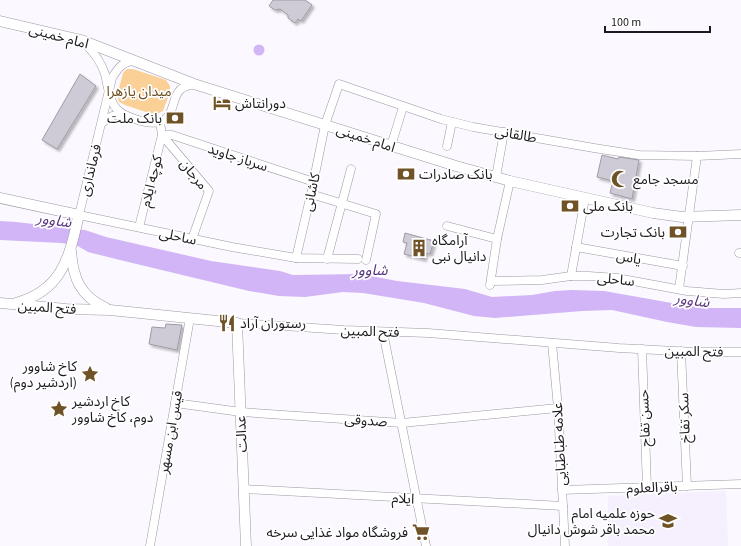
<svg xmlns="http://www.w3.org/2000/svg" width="741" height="546" font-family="'Source Sans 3','Noto Sans Arabic',sans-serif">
  <defs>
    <filter id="shadow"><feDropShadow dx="2.5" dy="2.5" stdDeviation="1" flood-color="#0004"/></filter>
  </defs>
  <rect width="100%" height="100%" fill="#fbf8ff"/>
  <!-- built -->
  <path fill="#f5effe" d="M726 491 728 546H608V496Z"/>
  <!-- green -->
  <path fill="#fad096" d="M127 69H133L166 80 170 86V92L163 111 159 113 152 114 125 105 119 102 117 96 123 73Z"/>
  <!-- water -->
  <g fill="#d1b5f6">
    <circle cx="259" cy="50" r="5.5"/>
    <path d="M0 221 16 222 85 230 106 237 211 261 280 271 293 275 361 274 397 281 465 289 492 297 532 295 555 291 572 290 604 291 683 305 707 308H741V328L696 327 667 322 612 310 582 311 495 318 474 316 424 303 363 293 343 292 305 297 279 296 249 291 120 260 88 252 76 245 61 243 0 240Z"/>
  </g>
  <!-- building -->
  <g fill="#cfcbd6" stroke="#9f9ba5" filter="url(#shadow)">
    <path d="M273 0H305L312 5 301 21 298 19 295 23 288 18V15L280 9 275 10 269 6Z"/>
    <path d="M80 74 96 86 57 149 42 140Z"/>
    <path d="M602 155 618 159 619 157 639 160 632 199 610 193 613 181 597 177Z"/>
    <path d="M405 233 434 241 430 254 425 253 424 259 404 254 407 243 403 242Z"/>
    <path d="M166 324 182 325 177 350 149 344 152 327 165 328Z"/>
  </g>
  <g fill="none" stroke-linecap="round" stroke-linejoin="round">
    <!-- minor casing -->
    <g stroke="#9c98a2" stroke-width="9">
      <g id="minor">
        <path d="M83 42C92 50 101 62 105 74 108 86 109 103 119 111 123 115 130 117 135 119 143 122 152 124 159 122 175 118 171 99 180 90 184 86 189 85 194 84"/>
        <path d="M135 61C123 61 118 68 112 78L79 215 232 247 296 258 358 259"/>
        <path d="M102 123C110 116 114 114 125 115"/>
        <path d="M162 135H172L314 182"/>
        <path d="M162 135 209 191 192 239"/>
        <path d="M391 146 403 107"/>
        <path d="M447 146 452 122"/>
        <path d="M496 177 504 132"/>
        <path d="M311 194 376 214 366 260"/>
        <path d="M447 226 497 239"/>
        <path d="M139 227 162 135 160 122"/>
        <path d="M576 247 683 266"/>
        <path d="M739 253H741"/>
        <path d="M296 258 311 194 325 125 339 84 441 119 473 127 594 148 639 155 697 156 741 154"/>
        <path d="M327 259 351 169"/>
        <path d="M571 276 585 198"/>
        <path d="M491 281 542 280 571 276H589L617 278 687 291 724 294 741 293"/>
        <path d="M490 285 497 239 510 181"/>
        <path d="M679 289 697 156"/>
        <path d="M237 323 344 330 428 333 619 348 694 352H741"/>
        <path d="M383 332 426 546"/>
        <path d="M552 343 558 408 565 546"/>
        <path d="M642 349 647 487"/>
        <path d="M681 351 687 486"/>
        <path d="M175 403 241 412 402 423 558 408"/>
        <path d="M243 489 563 506"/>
        <path d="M562 490 741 484"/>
        <path d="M150 546 190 318"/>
      </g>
    </g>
    <!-- tertiary casing -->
    <g stroke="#9c98a2" stroke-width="11">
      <g id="tertiary">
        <path d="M0 21 81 40 194 84 456 166 510 181 653 213 682 217 741 215"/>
        <path d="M0 198 79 215C69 257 63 290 16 303"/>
        <path d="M71 251C73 278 80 296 106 308"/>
        <path d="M0 303 66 309 110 310 237 323 246 546"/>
      </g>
    </g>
    <!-- minor -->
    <use href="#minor" stroke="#fff" stroke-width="8"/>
    <!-- tertiary -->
    <use href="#tertiary" stroke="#fff" stroke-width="10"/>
  </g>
  <!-- icons -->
  <defs>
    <g id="hotel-bare" transform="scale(1.38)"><path d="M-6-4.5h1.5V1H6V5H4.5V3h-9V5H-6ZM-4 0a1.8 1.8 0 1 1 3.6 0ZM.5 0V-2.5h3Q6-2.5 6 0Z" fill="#6f5225" stroke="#fff" stroke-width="2.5" paint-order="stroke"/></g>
    <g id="bank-bare" transform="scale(1.38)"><path d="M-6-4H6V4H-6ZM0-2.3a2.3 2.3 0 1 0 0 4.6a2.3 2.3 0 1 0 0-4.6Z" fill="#6f5225" stroke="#fff" stroke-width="2.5" paint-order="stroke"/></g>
    <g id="mosque-bare" transform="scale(1.38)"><path d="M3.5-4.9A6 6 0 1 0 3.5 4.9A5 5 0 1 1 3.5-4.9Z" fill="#6f5225" stroke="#fff" stroke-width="2.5" paint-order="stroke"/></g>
    <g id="building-bare" transform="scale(1.38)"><path d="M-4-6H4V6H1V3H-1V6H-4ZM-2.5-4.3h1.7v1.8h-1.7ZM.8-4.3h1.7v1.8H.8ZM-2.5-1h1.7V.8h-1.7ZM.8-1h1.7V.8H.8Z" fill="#6f5225" stroke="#fff" stroke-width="2.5" paint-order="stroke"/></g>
    <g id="restaurant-bare" transform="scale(1.38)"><path d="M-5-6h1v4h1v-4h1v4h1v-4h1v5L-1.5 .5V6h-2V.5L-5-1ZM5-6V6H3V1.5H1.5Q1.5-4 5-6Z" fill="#6f5225" stroke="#fff" stroke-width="2.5" paint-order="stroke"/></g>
    <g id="sight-bare" transform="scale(1.38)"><path d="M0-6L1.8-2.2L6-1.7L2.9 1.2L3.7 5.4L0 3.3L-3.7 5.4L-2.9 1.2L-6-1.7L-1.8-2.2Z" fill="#6f5225" stroke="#fff" stroke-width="2.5" paint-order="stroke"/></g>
    <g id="university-bare" transform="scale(1.38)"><path d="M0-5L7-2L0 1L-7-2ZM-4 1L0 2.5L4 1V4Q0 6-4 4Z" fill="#6f5225" stroke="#fff" stroke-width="2.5" paint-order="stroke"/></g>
    <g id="supermarket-bare" transform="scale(1.38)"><path d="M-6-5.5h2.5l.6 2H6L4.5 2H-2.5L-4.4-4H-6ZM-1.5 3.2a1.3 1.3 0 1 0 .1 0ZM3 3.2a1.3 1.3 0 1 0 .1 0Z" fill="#6f5225" stroke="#fff" stroke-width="2.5" paint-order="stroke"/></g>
  </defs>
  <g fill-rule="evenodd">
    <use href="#hotel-bare" x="222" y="103"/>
    <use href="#bank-bare" x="175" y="118"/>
    <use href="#bank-bare" x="406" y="174"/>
    <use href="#mosque-bare" x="620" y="179"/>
    <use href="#bank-bare" x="570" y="206"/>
    <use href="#bank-bare" x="678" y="232"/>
    <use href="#building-bare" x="419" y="248"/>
    <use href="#restaurant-bare" x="227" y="323"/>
    <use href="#sight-bare" x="90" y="374"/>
    <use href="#sight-bare" x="59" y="409"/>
    <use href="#university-bare" x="668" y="521"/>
    <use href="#supermarket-bare" x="421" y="532"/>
  </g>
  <g text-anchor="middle" stroke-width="3.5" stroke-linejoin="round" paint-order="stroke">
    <!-- street labels -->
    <g font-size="14" fill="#1c1a1e" stroke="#fff">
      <text transform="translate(59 36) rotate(15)" y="5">امام خمینی</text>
      <text transform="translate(516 134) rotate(10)" y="5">طالقانی</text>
      <text transform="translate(366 138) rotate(18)" y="5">امام خمینی</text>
      <text transform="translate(238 157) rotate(18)" y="5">سرباز جاوید</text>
      <text transform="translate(90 170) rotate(-76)" y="5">فرمانداری</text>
      <text transform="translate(194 174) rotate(51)" y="5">مرجان</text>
      <text transform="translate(151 181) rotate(-76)" y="5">کوچه ایلام</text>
      <text transform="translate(311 192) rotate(-78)" y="5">کاشانی</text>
      <text transform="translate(178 236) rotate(12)" y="5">ساحلی</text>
      <text transform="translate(629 257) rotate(11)" y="5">یاس</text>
      <text transform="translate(616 279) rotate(6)" y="5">ساحلی</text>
      <text transform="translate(47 307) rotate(4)" y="5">فتح المبین</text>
      <text transform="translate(370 331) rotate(2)" y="5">فتح المبین</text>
      <text transform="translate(694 351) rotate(1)" y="5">فتح المبین</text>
      <text transform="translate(644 418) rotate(-92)" y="5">حسن تفاح</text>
      <text transform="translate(684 418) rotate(-92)" y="5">سکر تفاخ</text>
      <text transform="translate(366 420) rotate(4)" y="5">صدوقی</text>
      <text transform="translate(170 432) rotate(-80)" y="5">قیس ابن مسهر</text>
      <text transform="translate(241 434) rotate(-92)" y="5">عدالت</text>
      <text transform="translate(559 444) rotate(-93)" y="5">علامه طباطبایی</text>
      <text transform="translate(652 487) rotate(-2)" y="5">باقرالعلوم</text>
      <text transform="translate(403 498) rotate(3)" y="5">ایلام</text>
    </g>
    <!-- park labels -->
    <g font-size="14" fill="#6c4f20" stroke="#fff">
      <text x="139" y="96">میدان یازهرا</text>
    </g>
    <!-- poi labels -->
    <g font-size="14" fill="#1c1a1e" stroke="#fff" text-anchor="start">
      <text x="235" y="108">دورانتاش</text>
      <text x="162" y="123" text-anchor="end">بانک ملت</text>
      <text x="419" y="179">بانک صادرات</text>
      <text x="633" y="184">مسجد جامع</text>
      <text x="583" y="211">بانک ملی</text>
      <text x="665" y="237" text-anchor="end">بانک تجارت</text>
      <text x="432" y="245">آرامگاه<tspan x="432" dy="16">دانیال نبی</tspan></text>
      <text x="240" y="328">رستوران آراد</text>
      <text x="77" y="371" text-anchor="end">کاخ شاوور<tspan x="77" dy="16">(اردشیر دوم)</tspan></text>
      <text x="72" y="406">کاخ اردشیر<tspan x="72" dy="16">دوم، کاخ شاوور</tspan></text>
      <text x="655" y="518" text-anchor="end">حوزه علمیه امام<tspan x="655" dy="16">محمد باقر شوش دانیال</tspan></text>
      <text x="408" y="537" text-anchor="end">فروشگاه مواد غذایی سرخه</text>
    </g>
    <!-- water labels -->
    <g font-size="15" font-style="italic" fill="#57337d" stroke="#fff">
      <text transform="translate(54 220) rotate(8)" y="5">شاوور</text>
      <text x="370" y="275">شاوور</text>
      <text transform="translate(692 300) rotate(8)" y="5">شاوور</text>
    </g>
  </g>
  <!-- scale -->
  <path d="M605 26v6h105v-6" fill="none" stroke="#1c1a1e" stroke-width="2"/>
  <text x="611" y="26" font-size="12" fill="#1c1a1e" stroke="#ffffff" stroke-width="3" paint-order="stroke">100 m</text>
</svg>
